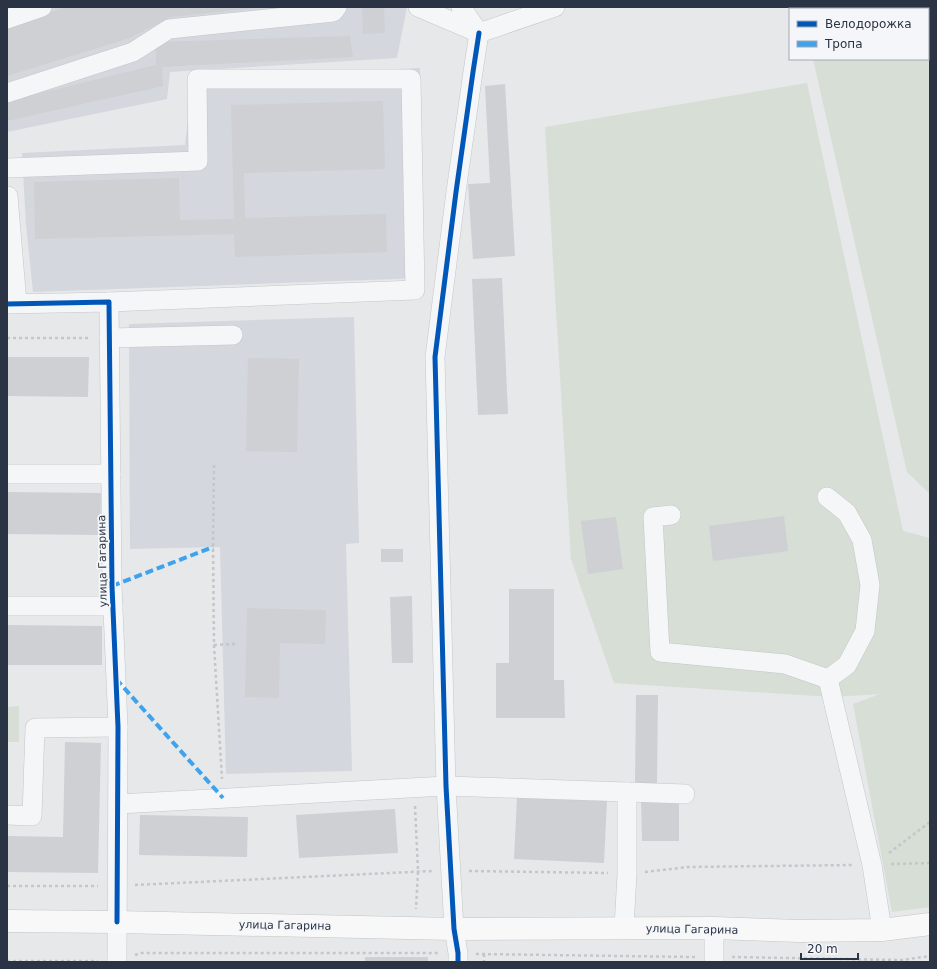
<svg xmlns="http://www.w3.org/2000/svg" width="937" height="969" font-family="'DejaVu Sans',sans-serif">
  <rect width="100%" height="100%" fill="#e6e8ea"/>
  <!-- built -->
  <g fill="#d4d7dd">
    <path d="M7 7H407L397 58 170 72 167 99 7 132Z"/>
    <path d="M420 68 423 278 33 292 26 225 22 153 185 145 193 78Z"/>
    <path d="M354 317 359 543 346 544 352 771 226 774 220 547 130 549 129 324Z"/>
  </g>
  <!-- green -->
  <g fill="#d6ded6">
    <path d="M801 7H930V494L907 472 813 59H928V9H802Z"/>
    <path d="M807 83 903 531 930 538V907L892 912 853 704 880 694 832 697 614 683 571 559 545 127Z"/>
    <path d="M19 706V742H7V707Z"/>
  </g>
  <!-- building -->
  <g fill="#ced0d3">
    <path d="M65 7H256V8L171 17 130 38 7 76V28Z"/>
    <path d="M362 7H384L385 33 363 34Z"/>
    <path d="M350 36 353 57 162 67 163 86 7 121V101L156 65V42Z"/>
    <path d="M505 84 515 256 473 259 468 184 490 183 485 86Z"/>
    <path d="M383 101 385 169 244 173 245 218 386 214 387 252 235 257 234 234 35 239 34 182 179 178 180 220 234 219 231 105Z"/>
    <path d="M502 278 508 414 478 415 472 279Z"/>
    <path d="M7 357H89L88 397 7 396Z"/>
    <path d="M248 358 299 359 297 452 246 451Z"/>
    <path d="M7 492 101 493 100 535 7 534Z"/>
    <path d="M784 516 788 551 713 561 709 526Z"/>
    <path d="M616 517 623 569 588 574 581 521Z"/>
    <rect x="381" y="549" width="22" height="13"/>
    <path d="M509 589H554V680H564L565 718H496V663H509Z"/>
    <path d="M412 596 413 663H392L390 597Z"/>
    <path d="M247 608 326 610 325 644 280 643 279 698 245 697Z"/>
    <path d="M7 625 102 626V665H7Z"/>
    <path d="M636 695H658L657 784H635Z"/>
    <path d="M65 742 101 743 98 873 7 872V836L63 837Z"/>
    <path d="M517 798 607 801 604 863 514 859Z"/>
    <path d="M641 798H679V841H642Z"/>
    <path d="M395 809 398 853 299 858 296 815Z"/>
    <path d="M140 815 248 817 247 857 139 855Z"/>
    <rect x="365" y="957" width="63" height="5"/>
  </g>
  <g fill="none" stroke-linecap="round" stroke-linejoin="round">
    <!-- minor casing -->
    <g stroke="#c4c6c8" stroke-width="20">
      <g id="minor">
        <path d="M418 7 479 33 555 7"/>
        <path d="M7 19 42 7"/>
        <path d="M7 93 133 52 169 29 333 12 337 7"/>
        <path d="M7 168 198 161 197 79H411L415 290 109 302"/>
        <path d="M7 196H8L17 303"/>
        <path d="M7 304 109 302 112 586 118 727 117 962"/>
        <path d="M109 338 233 335"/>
        <path d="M7 474H111"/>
        <path d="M827 497 847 513 862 540 870 585 865 631 847 665 828 679"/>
        <path d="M671 515 653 517 660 652 785 664 828 679 872 865 882 930"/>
        <path d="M7 606H113"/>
        <path d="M627 792 685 794"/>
        <path d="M118 804 446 786 627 792V874L624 928"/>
        <path d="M7 815 32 816 35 728 118 727"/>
        <path d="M714 928V962"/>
        <path d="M458 962V953L454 929 446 786 435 357 456 192 473 72 479 33 461 7"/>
      </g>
    </g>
    <!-- major casing -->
    <g stroke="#c2c5c8" stroke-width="23">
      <path id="major" d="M7 921 117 922 454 929 714 928 799 931 882 930 930 924"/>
    </g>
    <!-- path -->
    <g stroke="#c5c6ca" stroke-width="2.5" stroke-dasharray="3 3" stroke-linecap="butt">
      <path d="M7 338H90"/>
      <path d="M214 465 213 547 214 645 222 779"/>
      <path d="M214 645 236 644"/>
      <path d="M415 806 418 871 416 909"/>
      <path d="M889 853 930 822"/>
      <path d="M891 864 930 863"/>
      <path d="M469 871 608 873"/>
      <path d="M645 872 688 867 854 865"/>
      <path d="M135 885 432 871"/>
      <path d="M7 886H98"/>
      <path d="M476 954 695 957"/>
      <path d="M484 954V962"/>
      <path d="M135 955 141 953H439"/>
      <path d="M732 957 902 960 930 956"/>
      <path d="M7 961H98"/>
    </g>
    <!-- minor -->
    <use href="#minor" stroke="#f5f6f7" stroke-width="19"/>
    <!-- major -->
    <use href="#major" stroke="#f8f8f8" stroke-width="22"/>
    <!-- quiet -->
    <g stroke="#3ea3ec" stroke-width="4" stroke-dasharray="8 4" stroke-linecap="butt">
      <path d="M112 586 213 547"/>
      <path d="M116 679 223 798"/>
    </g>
    <!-- cycleway casing -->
    <g stroke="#f4f6f9" stroke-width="8">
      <g id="cycleway">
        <path d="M7 304 109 302 112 586 118 727 117 922"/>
        <path d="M458 962V953L454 929 446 786 435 357 456 192 473 72 479 33"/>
      </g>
    </g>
    <!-- cycleway -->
    <use href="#cycleway" stroke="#0057b8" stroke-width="5"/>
  </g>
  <g text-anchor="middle" stroke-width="3.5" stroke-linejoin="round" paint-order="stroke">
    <!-- street labels -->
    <g font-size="11" fill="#2b3445" stroke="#f4f6f9">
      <text transform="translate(102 561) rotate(-91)" y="4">улица Гагарина</text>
      <text transform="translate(285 925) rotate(1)" y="4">улица Гагарина</text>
      <text transform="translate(692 929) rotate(1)" y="4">улица Гагарина</text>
    </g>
  </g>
  <!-- border -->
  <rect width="937" height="969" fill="none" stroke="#2b3445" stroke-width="16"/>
  <!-- legend -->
  <rect x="789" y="8" width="140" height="52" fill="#f4f6f9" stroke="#a4a8b1"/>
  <rect x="797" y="21" width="20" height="6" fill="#0057b8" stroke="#a4a8b1"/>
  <text x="825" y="28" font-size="12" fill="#2b3445">Велодорожка</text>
  <rect x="797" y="41" width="20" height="6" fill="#3ea3ec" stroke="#a4a8b1"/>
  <text x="825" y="48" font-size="12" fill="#2b3445">Тропа</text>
  <!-- scale -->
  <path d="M801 953v6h57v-6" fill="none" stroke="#2b3445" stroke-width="2"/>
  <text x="807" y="953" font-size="12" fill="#2b3445" stroke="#f4f6f9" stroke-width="3" paint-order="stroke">20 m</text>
</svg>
